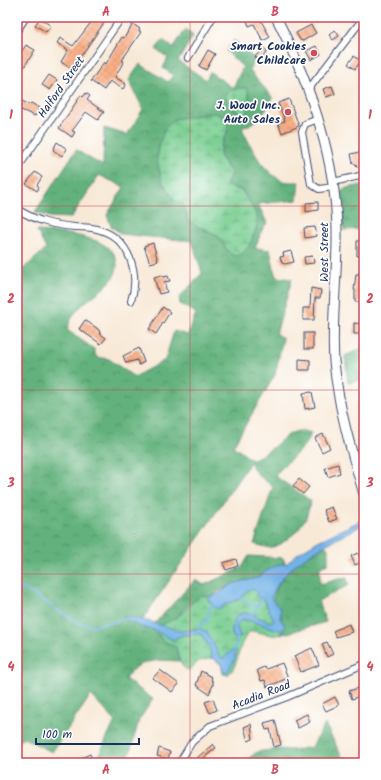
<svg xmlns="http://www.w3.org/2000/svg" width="381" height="780" font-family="Kalam,sans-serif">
  <defs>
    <pattern id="forest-crowns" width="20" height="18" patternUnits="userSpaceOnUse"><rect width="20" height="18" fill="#63b27d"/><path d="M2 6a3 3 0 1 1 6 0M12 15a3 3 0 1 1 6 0" fill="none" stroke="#51916a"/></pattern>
    <pattern id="wetland-marsh" width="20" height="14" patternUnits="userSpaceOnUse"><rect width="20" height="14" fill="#7acf93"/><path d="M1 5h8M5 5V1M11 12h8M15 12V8" fill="none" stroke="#63a87b"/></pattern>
    <pattern id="building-cross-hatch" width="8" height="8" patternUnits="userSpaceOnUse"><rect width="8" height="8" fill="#faaf85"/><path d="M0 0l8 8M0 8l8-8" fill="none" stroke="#d69775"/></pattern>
  </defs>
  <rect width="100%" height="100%" fill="#fff"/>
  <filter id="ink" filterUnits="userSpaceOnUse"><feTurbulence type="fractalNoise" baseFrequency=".025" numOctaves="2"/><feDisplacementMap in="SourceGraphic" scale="8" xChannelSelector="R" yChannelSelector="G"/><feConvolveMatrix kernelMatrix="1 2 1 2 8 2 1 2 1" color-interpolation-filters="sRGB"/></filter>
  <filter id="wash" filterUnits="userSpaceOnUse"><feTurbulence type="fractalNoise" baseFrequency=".012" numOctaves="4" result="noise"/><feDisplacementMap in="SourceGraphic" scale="16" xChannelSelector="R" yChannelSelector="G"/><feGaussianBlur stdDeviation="0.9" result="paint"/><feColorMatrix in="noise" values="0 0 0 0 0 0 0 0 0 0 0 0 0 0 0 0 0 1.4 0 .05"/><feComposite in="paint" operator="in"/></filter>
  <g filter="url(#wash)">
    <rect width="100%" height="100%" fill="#f8e9d7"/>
    <!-- forest -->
    <g fill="url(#forest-crowns)" stroke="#3f706e" fill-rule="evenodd">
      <path d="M186 29 193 36 178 61 206 80 210 72 233 88 243 67 226 51 234 40 255 59 249 70 273 98C263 114 260 121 242 128 251 147 262 172 283 181 287 182 294 182 299 182L297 200 258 204 267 223 262 230 255 248 270 250 276 277 292 279 276 334 283 338 275 375 233 446 252 460C257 457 262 455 266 452 282 443 290 425 311 433 306 450 285 461 275 476L311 501 306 518 296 532 281 544 270 548 254 544 273 487C265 480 251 472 251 461L139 625 144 628 154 630 162 640 176 647 180 661C158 660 138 658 125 679L153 699 139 720 127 763H95L115 721 91 695 52 752 24 738 17 743V282L23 269 46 249 37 231C58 233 118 235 117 265 117 272 113 279 108 284 91 300 74 305 67 330L94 349 96 357 109 359 134 377 165 360 174 331 188 335 196 313 180 304 179 298 202 273 192 241 121 234 111 226 107 215 124 187 99 175 71 218 50 217 35 212 76 150 103 166 104 128 127 135 143 109 129 80 140 64 168 82 173 75 163 68 168 58 156 49 163 40 173 48ZM216 113 228 131C218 151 217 154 231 172L227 183V186C232 189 238 187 242 191 257 205 260 246 238 255L227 250 220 238 188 221 183 204C175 200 173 196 168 189 151 166 156 139 174 119Z"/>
      <path d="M362 185 364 189V229L344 230 340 192 343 189Z"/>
      <path d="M364 347V379L348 383 345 356Z"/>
      <path d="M326 546 328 549V564L320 567V584L346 577 349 585 318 601 326 622 280 635 283 631C283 624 280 618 281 610L273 601C278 572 301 559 326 546Z"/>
      <path d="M249 556 283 558 286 564C275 563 267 573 257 578 248 582 236 582 227 587 221 590 216 594 209 597 204 599 196 599 192 602 181 610 170 631 154 624L195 580 204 585 241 568Z"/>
      <path d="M325 724 341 755 349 763H242L257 752 277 749 295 750 312 747Z"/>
    </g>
    <!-- wetland -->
    <g fill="url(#wetland-marsh)" stroke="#4a7f78">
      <path d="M246 87C250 93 250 107 246 114 236 114 229 106 226 97L229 91Z"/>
      <path d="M216 113C242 130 217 135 220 154 221 161 227 167 231 172L227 183V186L242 191C245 196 256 212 257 217 259 227 247 260 233 255 226 252 224 243 220 238 212 230 197 228 188 221L183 204 175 201 162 181 157 160 160 143 165 129 174 119Z"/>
      <path d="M281 564H285L288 570 278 582 273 601 281 610C280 621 284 621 285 628L277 636 252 631C236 641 242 662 228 675L223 674 221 664 213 658 199 661 189 670C178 667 180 656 176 647L162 640 156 630C160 623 170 623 177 617 186 611 192 602 201 595L210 597 219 594 232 584 257 578 266 571Z"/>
    </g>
    <!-- water -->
    <g fill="#72b2e6" stroke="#4670a2">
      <path d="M364 519V524C330 544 285 560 271 598L281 610 280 619 285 625 283 631 243 619 237 624V628L241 637 235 638 232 636C231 628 234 613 244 613 252 613 262 619 269 622L274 620 263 598H258L256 596 257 592C249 584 245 596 239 599 231 603 228 602 219 609L215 608 208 600 209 597 219 594 232 584 257 578 266 571 281 564H286L297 554 318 541Z"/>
      <path d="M128 617 148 621 180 631 201 629 207 632 221 658H224L231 651 236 650 235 659 227 673 223 672 221 664 211 657 210 648 201 634 182 635 173 640 154 630 144 628 122 618Z"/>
    </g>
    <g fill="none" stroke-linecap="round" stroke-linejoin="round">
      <!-- stream -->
      <g stroke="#72b2e6" stroke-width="2">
        <path d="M17 588 25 589 78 623 94 626 125 619"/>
        <path d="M239 597 249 605 258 606"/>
        <path d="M251 616 263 597"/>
        <path d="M199 630 201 625 207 620 210 608 213 604"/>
        <path d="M234 653 237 636"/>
      </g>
    </g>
    <g id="blocks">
      <!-- building -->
      <g fill="url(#building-cross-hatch)">
        <path d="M95 17H108L72 69 61 62 68 50 57 43 60 38 73 46Z"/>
        <path d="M247 17H259L270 37 263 41 254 24 249 26 247 21 249 20Z"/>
        <path d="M40 18 51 26 46 32 35 25Z"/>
        <path d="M133 24 140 29 139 31 141 32 122 60 124 61 115 77 126 84 123 89 110 81 104 90 91 81 104 62 106 64 122 37 124 38Z"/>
        <path d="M311 25 316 33 303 41 300 40 296 33Z"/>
        <path d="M335 30 339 36 333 40 329 35Z"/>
        <path d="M26 45 35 50 24 67 17 63 20 58 18 57Z"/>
        <path d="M316 46 321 54 311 60 306 51Z"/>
        <path d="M263 48 267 51 261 61 255 57Z"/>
        <path d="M208 50 215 54 206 70 199 66Z"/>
        <path d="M354 56 361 61 355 69 348 64Z"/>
        <path d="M49 75 57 80 50 90 42 85Z"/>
        <path d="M332 86 335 94 326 97 323 89Z"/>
        <path d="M86 93 90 96 87 100 104 112 98 120 86 112 72 131 75 132 72 137 59 128 81 95 83 97Z"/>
        <path d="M17 98 29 105 31 103 40 108 35 116 19 109 17 107Z"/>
        <path d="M289 99 299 126 282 133 278 123 285 121 278 103Z"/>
        <path d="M57 142 67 149 62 156 53 150Z"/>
        <path d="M360 152 361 160H364V166L357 167 356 164H353L351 154Z"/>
        <path d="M35 172 42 177 37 185 39 187 37 191 26 184Z"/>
        <path d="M318 202V210L306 212V203Z"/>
        <path d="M315 227 317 236 305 238 304 228Z"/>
        <path d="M364 240V255L357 256V241Z"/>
        <path d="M153 243 158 261 150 263 144 246Z"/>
        <path d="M291 251 294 262 285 264 282 263 280 257 284 256 283 253Z"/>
        <path d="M313 256 314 263 305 264 304 257Z"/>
        <path d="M356 274H364L363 302H355V290H354Z"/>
        <path d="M162 275 163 277 168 276 170 281 164 282 167 292 159 294 154 277Z"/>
        <path d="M311 288 321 290 320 298H315L314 320H303V308H310Z"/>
        <path d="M163 307 170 312 156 334 149 329Z"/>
        <path d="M85 320 98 329 100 332 99 333 106 338 101 344 79 329Z"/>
        <path d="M354 323 363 324V334H354Z"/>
        <rect x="304" y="333" width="9" height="16"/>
        <path d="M139 348 144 362 139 365 137 360 126 363 123 356Z"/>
        <path d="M299 359 310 360V370H299Z"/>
        <path d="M312 392 315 407 305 409 303 393Z"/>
        <path d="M323 434 330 448 322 452 315 438Z"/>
        <path d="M338 464 340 473 328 477 325 468Z"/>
        <path d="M299 479 309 487 303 494 293 486Z"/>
        <path d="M332 507 337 519 329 522 324 510Z"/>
        <path d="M358 553 362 562 355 565 351 556Z"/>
        <path d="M236 559 238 566 226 570 223 563Z"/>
        <path d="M349 624 352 632 336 637 333 631Z"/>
        <path d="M327 642 333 654 327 657 322 644Z"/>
        <path d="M312 648 319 665 301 672 294 656Z"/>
        <path d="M282 663 288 678 267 687 265 680 261 681 257 670 264 667 266 669Z"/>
        <path d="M160 670 179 684 172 692 153 678Z"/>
        <path d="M201 671 212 677 211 680 213 681V685L209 694 196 685Z"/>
        <path d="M362 687 364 695 352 699 349 691Z"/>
        <path d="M335 697 339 705 326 711 322 704Z"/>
        <path d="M213 699 217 710 210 713 205 702Z"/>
        <path d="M307 714 310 722 298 728 294 720Z"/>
        <path d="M275 720 281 745 274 747 270 729 266 730 264 723Z"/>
        <path d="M251 724 253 739 248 741 244 727Z"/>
        <path d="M213 744 216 748 206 756 202 763H196L198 757Z"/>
        <path d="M159 748 170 752 168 759 157 756Z"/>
        <path d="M90 754 94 763H83L81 758Z"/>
      </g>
    </g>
  </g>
  <g filter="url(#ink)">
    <use href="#blocks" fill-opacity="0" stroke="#3c4b70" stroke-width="1"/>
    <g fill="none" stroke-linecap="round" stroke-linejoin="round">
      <!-- minor casing -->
      <g stroke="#3c4b70" stroke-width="8">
        <g id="minor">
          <path d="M17 31 26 17"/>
          <path d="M188 58 213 17"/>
          <path d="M308 90 364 17"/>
          <path d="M318 119 305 124 302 132 311 184 319 189 333 187"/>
          <path d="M17 169 122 17"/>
          <path d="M333 182 364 175"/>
          <path d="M17 209C36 221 53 225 75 227 84 227 92 227 100 230 130 239 140 274 131 301"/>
          <path d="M179 763 192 742 210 726 287 697 364 664"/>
        </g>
      </g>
      <!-- secondary casing -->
      <g stroke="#3c4b70" stroke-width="11">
        <path id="secondary" d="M276 17C309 82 335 154 337 228 338 272 331 317 334 361 338 407 351 450 364 494"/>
      </g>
      <!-- minor -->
      <use href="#minor" stroke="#fff" stroke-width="6"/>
      <!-- secondary -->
      <use href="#secondary" stroke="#fff" stroke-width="9"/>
    </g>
  </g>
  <!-- grid -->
  <path fill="none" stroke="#d1495b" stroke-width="1" stroke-opacity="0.55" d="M190 17V763M17 206H364M17 390H364M17 574H364"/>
  <!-- markers -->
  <g fill="#d1495b" stroke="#fff" stroke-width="1.5">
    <circle cx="314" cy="53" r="4"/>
    <circle cx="288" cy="112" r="4"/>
  </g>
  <g text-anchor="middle" stroke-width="3.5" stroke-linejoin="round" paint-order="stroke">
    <!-- poi labels -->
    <g font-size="12" font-weight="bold" fill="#1b2f5e" stroke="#fff" text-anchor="end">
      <text x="306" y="50">Smart Cookies<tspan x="306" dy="14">Childcare</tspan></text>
      <text x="280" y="109">J. Wood Inc.<tspan x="280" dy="14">Auto Sales</tspan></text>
    </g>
    <!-- street labels -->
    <g font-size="12" fill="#1b2f5e" stroke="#fff">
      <text transform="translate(61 87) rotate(-55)" y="4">Halford Street</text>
      <text transform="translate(324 252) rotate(-90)" y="4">West Street</text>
      <text transform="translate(261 695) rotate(-21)" y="4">Acadia Road</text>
    </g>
  </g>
  <!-- margin -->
  <rect width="381" height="780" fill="none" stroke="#fff" stroke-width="44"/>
  <!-- scale -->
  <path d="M36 738v6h103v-6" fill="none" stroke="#1b2f5e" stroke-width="2"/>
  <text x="42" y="738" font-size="12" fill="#1b2f5e" stroke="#ffffff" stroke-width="3" paint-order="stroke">100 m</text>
  <rect x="22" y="22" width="337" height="736" fill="none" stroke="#d1495b" stroke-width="1.5"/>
  <g font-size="13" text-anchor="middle" font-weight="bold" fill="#d1495b">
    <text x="106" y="16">A</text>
    <text x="275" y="16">B</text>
    <text x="11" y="119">1</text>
    <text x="370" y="119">1</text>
    <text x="11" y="303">2</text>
    <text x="370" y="303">2</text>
    <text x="11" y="487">3</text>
    <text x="370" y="487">3</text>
    <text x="11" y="671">4</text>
    <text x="370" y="671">4</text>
    <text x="106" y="774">A</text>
    <text x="275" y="774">B</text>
  </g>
</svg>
